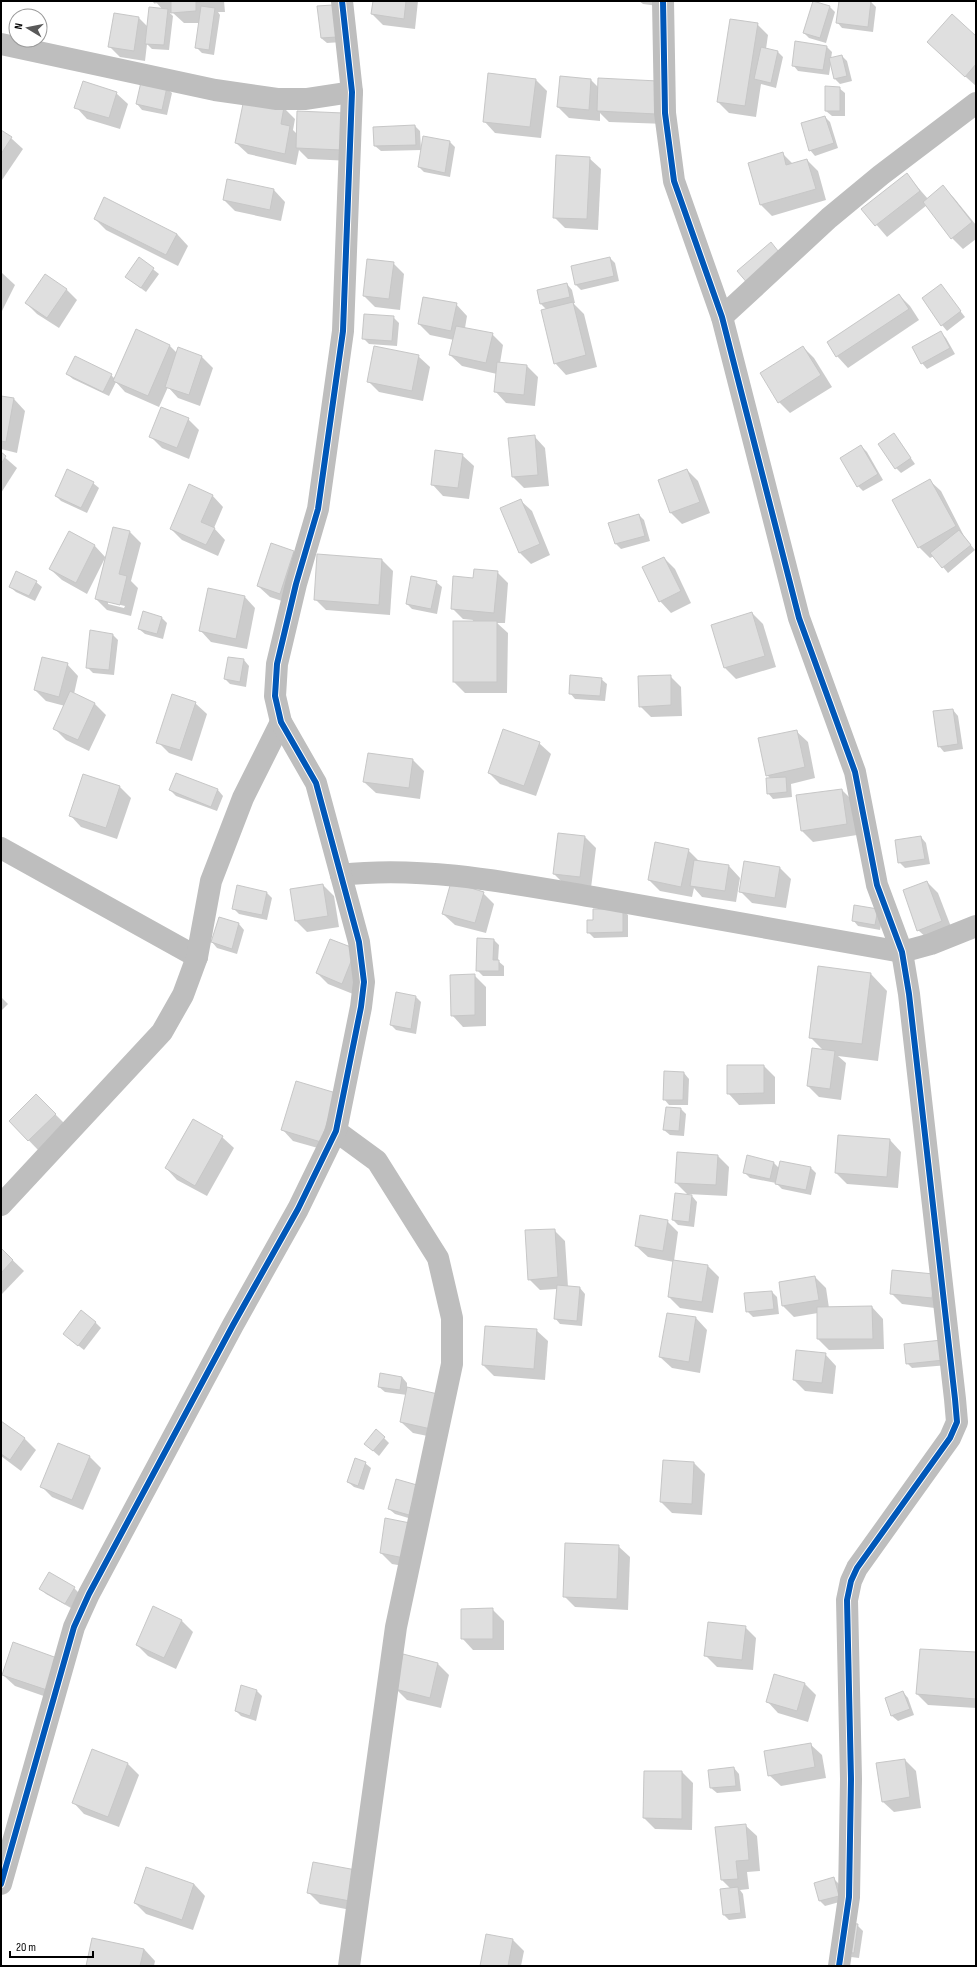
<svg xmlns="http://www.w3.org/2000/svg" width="977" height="1967" font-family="'Sofia Sans Condensed',sans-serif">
  <rect width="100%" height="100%" fill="#fff"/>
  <!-- shadow -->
  <g fill="#0003" fill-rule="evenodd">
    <path d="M155 1H224L225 12H218L220 15 214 55 202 53 197 48 200 23H184L173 13H170L173 16 169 50 152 49 147 44 145 61 120 57 109 46 139 18 148 27 163 10Z"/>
    <path d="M374 1H418L415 29 383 25 372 14Z"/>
    <path d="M639 1H667L666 7 643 4Z"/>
    <path d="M840 1 871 2 876 7 873 32 842 28 837 22Z"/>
    <path d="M830 7 835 12 826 43 809 38 804 33Z"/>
    <path d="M339 11 342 42 327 43 321 38Z"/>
    <path d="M757 24 768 35 766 49 778 52 783 57 776 88 761 84 756 117 729 113 718 102Z"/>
    <path d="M976 37V86L939 53Z"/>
    <path d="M796 42 827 47 832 52 831 59 842 56 847 61 852 81 840 84 835 79 831 62 829 75 798 71 793 65Z"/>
    <path d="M536 80 547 91 541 138 495 133 484 121Z"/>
    <path d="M591 80 599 88 658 82 667 124 609 122 600 113V121L569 118 558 107Z"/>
    <path d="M166 88 172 93 167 115 142 110 137 104Z"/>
    <path d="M839 88 845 93V116H832L826 111Z"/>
    <path d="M116 93 128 104 120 129 87 119 76 107Z"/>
    <path d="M284 108 295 119 293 130 297 134 298 112 352 161 308 159 299 150 296 165 248 154 236 143Z"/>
    <path d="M825 117 830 122 838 148 815 156 810 150Z"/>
    <path d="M415 126 420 131 421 149 450 142 455 147 450 177 424 172 419 167 422 150 381 151 375 146Z"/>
    <path d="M1 131 11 138 23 149 2 180Z"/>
    <path d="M782 153 793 164 807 160 818 171 826 200 772 216 761 205 749 163Z"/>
    <path d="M589 158 601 169 598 230 565 228 554 217Z"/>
    <path d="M907 175 928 199 943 187 954 198 976 225V239L963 249 952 238 927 205 887 237 863 209Z"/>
    <path d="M274 190 285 202 281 221 235 211 224 200Z"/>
    <path d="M95 219 177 234 188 246 178 266 106 230Z"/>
    <path d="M139 258 159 274 146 292 126 277Z"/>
    <path d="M610 258 615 263 619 281 581 290 576 285 572 267Z"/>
    <path d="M393 263 404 274 400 310 375 307 364 296Z"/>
    <path d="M1 272 15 285 1 313Z"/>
    <path d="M567 284 572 290 575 303H573L584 314 597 367 566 375 555 363 547 310 541 304 538 290Z"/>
    <path d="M941 286 965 317 947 331 942 325Z"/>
    <path d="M66 289 77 300 59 328 37 314 26 303Z"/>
    <path d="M899 295 910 306 919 320 848 368 837 356 828 342Z"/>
    <path d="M456 304 467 316 465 328 492 334 503 345 500 363 527 366 538 377 535 406 506 403 495 391 497 374 462 366 450 355 454 340 430 335 419 324Z"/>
    <path d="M393 317 399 323 397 346 369 344 363 338Z"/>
    <path d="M136 331 170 346 177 353 202 357 213 368 200 406 178 398 168 387 159 407 125 392 116 382 109 396 73 379 67 374 111 375 115 379Z"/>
    <path d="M941 333 946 338 955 354 927 369 922 363Z"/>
    <path d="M803 347 814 358 832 387 790 413 779 402Z"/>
    <path d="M418 356 430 367 423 401 379 392 368 381Z"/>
    <path d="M1 397 14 399 25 411 17 453 1 449Z"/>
    <path d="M188 419 199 430 189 459 162 448 151 437Z"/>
    <path d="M894 434 915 464 901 473 896 468Z"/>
    <path d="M534 436 545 448 549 486 524 488 513 477 510 438Z"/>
    <path d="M861 446 867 452 883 480 863 491 858 486Z"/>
    <path d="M1 454 17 468 1 493Z"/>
    <path d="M462 455 474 466 469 499 443 496 432 484Z"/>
    <path d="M687 470 698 481 710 513 682 524 671 513Z"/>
    <path d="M929 480 941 491 965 538 975 550 948 573 934 556 930 558 919 547Z"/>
    <path d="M93 483 99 488 87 513 61 501 56 496Z"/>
    <path d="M212 495 223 507 214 528 225 540 218 556 182 540 171 529Z"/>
    <path d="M520 500 532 511 550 555 531 564 520 553 501 509Z"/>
    <path d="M639 515 644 520 650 541 621 549 616 544 610 523Z"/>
    <path d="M130 532 141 543 131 581 138 588 131 616 107 610 96 599 105 558 87 594 62 580 50 569 69 533 95 546 106 558ZM108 602 125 606 124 608 108 604Z"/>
    <path d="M293 552 305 563 291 604 270 597 258 586Z"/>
    <path d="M318 556 382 560 393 571 390 615 326 610 315 599Z"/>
    <path d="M664 558 675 569 691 603 671 613 660 601Z"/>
    <path d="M497 572 508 583 505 623H497L508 633 507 693H465L454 682 473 620 463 619 452 608 474 579Z"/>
    <path d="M36 582 42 587 35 601 16 592 10 587Z"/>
    <path d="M436 582 442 587 437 614 412 609 407 604Z"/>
    <path d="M244 596 255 608 247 649 211 642 200 630Z"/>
    <path d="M752 613 763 624 776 667 736 679 725 668 712 626Z"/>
    <path d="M162 618 167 623 163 639 145 634 139 629Z"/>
    <path d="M113 635 118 640 114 675 93 673 87 667Z"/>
    <path d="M229 658 244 660 249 666 246 687 230 684 225 679Z"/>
    <path d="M67 664 78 676 74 694 95 704 106 715 89 751 66 740 55 729 65 706 46 701 35 690Z"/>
    <path d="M670 676 681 687 682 716 651 717 640 706Z"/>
    <path d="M601 679 607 684 605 701 575 699 570 693Z"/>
    <path d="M195 703 207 714 192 761 169 753 158 742Z"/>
    <path d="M953 710 958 716 963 749 944 752 939 746Z"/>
    <path d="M796 731 808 742 815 778 791 784 792 797 773 799 768 793 771 779 767 775Z"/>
    <path d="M539 743 551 754 536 796 500 784 489 773Z"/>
    <path d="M413 760 424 771 420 799 376 793 364 782Z"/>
    <path d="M84 775 120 787 131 798 117 839 81 827 70 815Z"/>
    <path d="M176 775 218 790 223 796 217 811 176 796 170 790Z"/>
    <path d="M842 790 853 801 857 835 813 842 802 831Z"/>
    <path d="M559 834 585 837 596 848 591 888 565 885 554 874Z"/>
    <path d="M921 837 926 843 930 864 905 868 899 862Z"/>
    <path d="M688 850 699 861 729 866 740 878 736 902 702 897 694 888 692 897 660 891 649 880Z"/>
    <path d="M780 868 791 879 786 908 752 903 741 892Z"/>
    <path d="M927 882 938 893 953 932 930 941 918 930Z"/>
    <path d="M323 885 334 896 339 927 307 932 296 921Z"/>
    <path d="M266 892 272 898 267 920 239 914 233 908Z"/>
    <path d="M483 893 494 904 486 933 455 925 443 914Z"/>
    <path d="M855 906 883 915 880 930 858 926 853 920Z"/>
    <path d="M623 910 628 915V937L594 938 588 932 594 921Z"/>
    <path d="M219 918 239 924 244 930 237 954 217 948 212 942Z"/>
    <path d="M494 940 499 945 498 961 504 966V976H483L477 970Z"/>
    <path d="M355 950 353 994 328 984 317 973Z"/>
    <path d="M871 974 887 991 878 1061 838 1056 846 1063 841 1100 819 1097 808 1086 823 1050 810 1037Z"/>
    <path d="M474 975 486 987V1026L463 1027 452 1015Z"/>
    <path d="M396 994 416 997 421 1002 416 1034 396 1030 391 1025Z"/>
    <path d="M1 997 8 1004 1 1011Z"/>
    <path d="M764 1066 775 1077V1104L739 1105 728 1093Z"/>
    <path d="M684 1073 689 1079 688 1105H669L664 1099Z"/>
    <path d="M336 1094 332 1152 293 1141 282 1129Z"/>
    <path d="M36 1095 67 1126 40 1152 10 1121Z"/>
    <path d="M681 1109 686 1114 684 1136 670 1135 664 1130Z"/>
    <path d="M193 1120 222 1137 234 1148 207 1196 177 1180 166 1168Z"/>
    <path d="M890 1140 901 1152 898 1188 847 1184 836 1173Z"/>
    <path d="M718 1156 729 1167 727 1196 687 1194 676 1183Z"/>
    <path d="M748 1156 774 1163 779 1168H811L816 1173 811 1195 782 1189 776 1183 750 1178 744 1172Z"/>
    <path d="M692 1196 697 1202 694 1227 678 1225 673 1220Z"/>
    <path d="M667 1221 678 1232 674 1261 708 1266 719 1277 713 1313 680 1308 669 1297 674 1262 648 1257 636 1246Z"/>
    <path d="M554 1230 565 1241 568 1287 580 1288 585 1294 582 1326 560 1324 555 1318 557 1289 540 1290 529 1279Z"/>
    <path d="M1 1249 24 1271 1 1295Z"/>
    <path d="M934 1275 943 1309 902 1304 891 1293Z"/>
    <path d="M815 1277 826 1288 829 1308 872 1307 883 1319 884 1349 829 1350 818 1339V1313L794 1317 783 1306Z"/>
    <path d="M772 1292 777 1297 779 1314 753 1317 747 1311Z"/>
    <path d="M668 1314 696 1318 707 1330 700 1373 672 1368 660 1357Z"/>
    <path d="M95 1322 101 1328 84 1350 70 1339Z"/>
    <path d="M486 1327 536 1330 548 1341 545 1380 494 1376 483 1365Z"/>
    <path d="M942 1341 949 1365 912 1368 907 1363Z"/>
    <path d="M825 1354 836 1366 833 1394 805 1391 794 1380Z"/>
    <path d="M402 1377 407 1383V1388L437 1395 442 1439 413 1433 401 1422 407 1395 385 1392 379 1387Z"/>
    <path d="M1 1422 25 1439 36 1450 21 1471 1 1456Z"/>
    <path d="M384 1438 389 1443 379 1456 371 1449Z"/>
    <path d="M58 1444 90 1457 101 1468 83 1510 52 1497 41 1486Z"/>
    <path d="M365 1463 371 1468 364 1490 354 1487 348 1482Z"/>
    <path d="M694 1463 705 1474 702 1515 672 1513 661 1502Z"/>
    <path d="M417 1486 415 1520 395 1514 389 1509Z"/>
    <path d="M410 1524 415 1568 392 1564 381 1553Z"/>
    <path d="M618 1546 630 1557 628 1610 575 1607 564 1596Z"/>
    <path d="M40 1588H74L79 1593 71 1608 46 1594Z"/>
    <path d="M154 1608 182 1621 193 1632 176 1669 148 1656 137 1645Z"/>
    <path d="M492 1609 504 1621V1650H473L462 1638Z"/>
    <path d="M745 1627 756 1638 753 1670 717 1667 705 1655Z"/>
    <path d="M13 1644 58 1701 15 1686 3 1675Z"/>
    <path d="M976 1653V1708L928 1705 917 1694Z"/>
    <path d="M438 1664 449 1675 441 1708 407 1700 396 1689Z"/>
    <path d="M804 1683 816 1695 808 1722 778 1713 767 1701Z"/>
    <path d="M257 1691 262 1696 256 1721 241 1716 236 1711Z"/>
    <path d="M903 1692 908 1698 914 1715 898 1721 892 1716 886 1698Z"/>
    <path d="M810 1744 822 1755 826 1778 781 1786 769 1775Z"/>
    <path d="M93 1750 128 1764 139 1775 119 1827 84 1814 73 1802Z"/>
    <path d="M905 1760 916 1771 921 1808 894 1812 882 1801Z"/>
    <path d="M734 1768 739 1774 741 1791 717 1793 711 1788Z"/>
    <path d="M682 1772 693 1783 692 1830 655 1829 644 1818Z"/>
    <path d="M745 1825 757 1836 760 1871 747 1872 749 1889 740 1890 743 1894 746 1918 729 1920 724 1915 731 1889 722 1880 716 1828Z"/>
    <path d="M314 1863 361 1912 320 1904 309 1893Z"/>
    <path d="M833 1878 839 1884 843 1901 825 1906 820 1901 815 1883Z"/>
    <path d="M194 1884 205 1896 193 1930 146 1914 135 1903Z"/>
    <path d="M857 1925 863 1931 859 1958 851 1957Z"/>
    <path d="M513 1940 524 1951 521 1966H481Z"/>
    <path d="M144 1949 155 1961 154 1966H87Z"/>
  </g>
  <!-- building -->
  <g fill="#dfdfdf" stroke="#c7c7c7">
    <path d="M154 1H212L196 2V11L171 13V1L154 3Z"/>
    <path d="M373 1H406L404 19 371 14Z"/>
    <path d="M813 1 830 6 820 38 803 33Z"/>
    <path d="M839 1H871L868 27 836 23Z"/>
    <path d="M333 5 337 37 321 38 317 6Z"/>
    <path d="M201 6 215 8 209 50 195 48Z"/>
    <path d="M149 7 168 9 164 45 145 44Z"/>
    <path d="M114 13 139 17 134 51 108 47Z"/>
    <path d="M952 14 976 36V64L965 77 927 42Z"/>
    <path d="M730 19 758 23 745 106 717 102Z"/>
    <path d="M795 41 827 46 823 70 792 66Z"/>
    <path d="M761 47 778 51 771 83 754 79Z"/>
    <path d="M842 55 847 76 834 79 829 58Z"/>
    <path d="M488 73 536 79 530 127 483 122Z"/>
    <path d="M560 76 591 79 589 110 557 107Z"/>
    <path d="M598 78 658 81 656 114 597 111Z"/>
    <path d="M83 81 117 92 109 118 74 108Z"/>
    <path d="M141 82 167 87 162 110 136 104Z"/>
    <path d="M825 86 840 87V111H825Z"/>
    <path d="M244 99 284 107 281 124 290 126 285 154 235 143Z"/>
    <path d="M297 111 343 113 341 150 296 148Z"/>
    <path d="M825 116 834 143 809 151 801 123Z"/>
    <path d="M415 125 416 145 374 146 373 127Z"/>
    <path d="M1 130 12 137 1 154Z"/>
    <path d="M423 136 450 141 445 173 418 167Z"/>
    <path d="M783 152 786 165 807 159 816 189 760 205 748 163Z"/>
    <path d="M556 155 590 157 587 219 553 218Z"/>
    <path d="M907 173 920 191 875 226 861 209Z"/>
    <path d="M227 179 274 189 270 210 223 200Z"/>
    <path d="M943 185 972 222 951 239 923 202Z"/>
    <path d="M104 197 177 234 166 255 94 219Z"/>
    <path d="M771 242 782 256 749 285 737 271Z"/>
    <path d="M139 257 154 268 141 288 125 277Z"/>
    <path d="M610 257 614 276 575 285 571 266Z"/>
    <path d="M367 259 394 262 389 299 363 296Z"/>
    <path d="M45 274 67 289 47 318 25 303Z"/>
    <path d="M567 283 570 297 540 304 537 290Z"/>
    <path d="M941 284 961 311 941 326 922 298Z"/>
    <path d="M899 294 909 309 836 357 827 342Z"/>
    <path d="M423 297 457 303 451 331 418 324Z"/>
    <path d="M573 302 586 355 554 364 541 310Z"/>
    <path d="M364 314 394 316 392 341 362 339Z"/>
    <path d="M456 326 493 333 486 363 449 355Z"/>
    <path d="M136 329 170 345 148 396 113 381Z"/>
    <path d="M941 331 950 348 921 364 912 347Z"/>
    <path d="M374 346 419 355 412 391 367 382Z"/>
    <path d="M803 346 821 375 778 403 760 373Z"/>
    <path d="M178 347 202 356 189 395 165 387Z"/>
    <path d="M75 356 112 374 103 392 66 374Z"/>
    <path d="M497 362 527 365 524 395 494 392Z"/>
    <path d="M1 396 14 398 6 442 1 441Z"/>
    <path d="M161 407 189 418 177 448 149 437Z"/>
    <path d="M894 433 911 458 895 469 878 444Z"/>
    <path d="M535 435 538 475 512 477 508 438Z"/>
    <path d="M861 445 878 474 857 487 840 458Z"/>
    <path d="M435 450 463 454 458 488 431 485Z"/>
    <path d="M1 452 6 456 1 464Z"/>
    <path d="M67 469 94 482 81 508 55 496Z"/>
    <path d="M687 469 700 502 670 513 658 480Z"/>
    <path d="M930 479 956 526 918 548 892 500Z"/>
    <path d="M189 484 213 495 201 522 215 528 206 545 170 529Z"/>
    <path d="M521 499 540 544 519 553 500 508Z"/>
    <path d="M639 514 645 536 615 544 608 523Z"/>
    <path d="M113 527 130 531 119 574 127 576 120 605 95 599Z"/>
    <path d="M959 530 971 545 942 568 930 553Z"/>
    <path d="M69 531 95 545 76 583 49 569Z"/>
    <path d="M271 543 294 551 280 594 257 586Z"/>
    <path d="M317 554 382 559 379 605 314 600Z"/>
    <path d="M664 557 681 591 659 602 642 567Z"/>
    <path d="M474 569 498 571 494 613 451 609 453 576 473 578Z"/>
    <path d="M16 571 37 581 29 596 9 587Z"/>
    <path d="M411 576 437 581 431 609 406 604Z"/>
    <path d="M208 588 245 596 236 639 199 631Z"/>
    <path d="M143 611 162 617 157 634 138 629Z"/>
    <path d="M752 612 765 656 724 668 711 625Z"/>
    <rect x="453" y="621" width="44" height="61"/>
    <path d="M90 630 113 634 109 670 86 668Z"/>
    <path d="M42 657 68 663 59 697 34 690Z"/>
    <path d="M228 657 244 659 240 682 224 679Z"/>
    <path d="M570 675 602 678 600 696 569 694Z"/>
    <path d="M671 675V705L639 707 638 676Z"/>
    <path d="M70 691 95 703 78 740 53 729Z"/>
    <path d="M172 694 196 702 180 750 156 743Z"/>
    <path d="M953 709 958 744 938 747 933 711Z"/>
    <path d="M503 729 540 742 524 786 488 773Z"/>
    <path d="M797 730 805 767 766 776 758 738Z"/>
    <path d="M368 753 413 759 409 788 363 782Z"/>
    <path d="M176 773 218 789 211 807 169 790Z"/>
    <path d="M83 774 120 786 106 828 69 816Z"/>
    <path d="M786 777 787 792 767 794 766 778Z"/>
    <path d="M842 789 847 824 801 831 796 795Z"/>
    <path d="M558 833 585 836 580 877 553 874Z"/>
    <path d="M921 836 925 859 898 863 895 840Z"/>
    <path d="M655 842 689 849 681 887 648 880Z"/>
    <path d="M694 860 729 865 725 891 690 886Z"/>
    <path d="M744 861 780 867 775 898 739 892Z"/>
    <path d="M927 881 942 921 917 931 903 890Z"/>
    <path d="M451 882 484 892 475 923 442 914Z"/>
    <path d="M323 884 328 916 295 921 290 889Z"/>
    <path d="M237 885 267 892 262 915 232 909Z"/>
    <path d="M854 905 878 909 875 925 852 921Z"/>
    <path d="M593 909H623V932L587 933V920H593Z"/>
    <path d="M219 917 239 923 232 949 211 942Z"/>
    <path d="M477 938 494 939 493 960H499V971H476Z"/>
    <path d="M330 939 356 949 342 984 316 973Z"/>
    <path d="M818 966 871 973 862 1044 809 1038Z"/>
    <path d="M475 974V1015L451 1016 450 975Z"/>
    <path d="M396 992 416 996 411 1029 390 1025Z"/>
    <path d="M812 1048 835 1051 830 1089 807 1086Z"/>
    <path d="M727 1065H764V1093L727 1094Z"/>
    <path d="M664 1071 684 1072 683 1100H663Z"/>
    <path d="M296 1081 336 1093 321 1142 281 1130Z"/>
    <path d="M36 1094 56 1114 28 1141 9 1121Z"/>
    <path d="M666 1107 681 1108 679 1131 663 1130Z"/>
    <path d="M193 1119 223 1136 195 1186 165 1168Z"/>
    <path d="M838 1135 890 1139 887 1177 835 1173Z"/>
    <path d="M677 1152 718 1155 716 1185 675 1183Z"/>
    <path d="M747 1155 774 1162 770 1179 743 1173Z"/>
    <path d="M780 1161 811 1167 806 1190 775 1184Z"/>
    <path d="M675 1193 692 1195 689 1222 672 1220Z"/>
    <path d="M640 1215 668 1220 663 1251 635 1246Z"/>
    <path d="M555 1229 558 1277 528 1280 525 1230Z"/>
    <path d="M1 1248 13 1260 1 1273Z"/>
    <path d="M673 1260 708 1265 702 1302 668 1297Z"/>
    <path d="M892 1270 934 1274 932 1298 890 1294Z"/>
    <path d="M815 1276 819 1300 782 1306 779 1282Z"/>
    <path d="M557 1285 580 1287 577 1321 554 1319Z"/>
    <path d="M772 1291 774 1309 746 1312 744 1293Z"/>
    <path d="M872 1306 873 1339H817V1307Z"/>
    <path d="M81 1310 96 1322 78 1346 63 1334Z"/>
    <path d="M667 1313 696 1317 689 1362 659 1357Z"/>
    <path d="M485 1326 537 1329 534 1369 482 1365Z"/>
    <path d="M942 1340 944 1360 906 1364 904 1344Z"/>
    <path d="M796 1350 826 1353 822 1383 793 1380Z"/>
    <path d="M380 1373 402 1377 400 1390 378 1387Z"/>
    <path d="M407 1387 438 1394 431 1429 400 1422Z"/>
    <path d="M1 1421 25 1438 10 1460 1 1454Z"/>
    <path d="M376 1429 385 1437 373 1451 364 1444Z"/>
    <path d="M58 1443 90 1456 72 1500 40 1487Z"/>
    <path d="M355 1458 366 1462 358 1486 347 1482Z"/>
    <path d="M663 1460 694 1462 692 1504 660 1502Z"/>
    <path d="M396 1479 417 1485 409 1515 388 1509Z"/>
    <path d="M385 1518 410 1523 404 1558 380 1553Z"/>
    <path d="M565 1543 619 1545 617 1599 563 1597Z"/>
    <path d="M49 1572 75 1587 65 1604 39 1589Z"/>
    <path d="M153 1606 182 1620 164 1658 136 1645Z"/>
    <path d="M493 1608V1639H461V1609Z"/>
    <path d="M708 1622 746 1626 742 1660 704 1656Z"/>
    <path d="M13 1642 57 1658 47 1690 2 1675Z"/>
    <path d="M920 1649 976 1652V1699L916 1694Z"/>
    <path d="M403 1654 438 1663 430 1698 395 1689Z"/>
    <path d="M774 1674 805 1683 797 1711 766 1702Z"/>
    <path d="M241 1685 257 1690 250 1716 235 1711Z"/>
    <path d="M903 1691 910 1709 891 1716 885 1698Z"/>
    <path d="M811 1743 815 1767 768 1776 764 1751Z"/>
    <path d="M92 1749 128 1763 108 1817 72 1803Z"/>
    <path d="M905 1759 910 1797 882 1802 876 1763Z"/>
    <path d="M734 1767 736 1786 710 1788 708 1770Z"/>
    <path d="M644 1771H682V1819L643 1818Z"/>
    <path d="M746 1824 749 1860 736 1861 738 1879 721 1880 715 1827Z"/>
    <path d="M313 1862 356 1870 350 1901 307 1893Z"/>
    <path d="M146 1867 194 1884 182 1920 134 1903Z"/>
    <path d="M834 1877 839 1896 819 1901 814 1883Z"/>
    <path d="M738 1887 741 1913 723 1915 720 1889Z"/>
    <path d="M848 1923 858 1924 854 1953 845 1952Z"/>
    <path d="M486 1934 513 1939 508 1966H480Z"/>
    <path d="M92 1938 144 1949 140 1966H86Z"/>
  </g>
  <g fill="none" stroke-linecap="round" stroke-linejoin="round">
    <!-- minor -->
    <g stroke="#bebebe" stroke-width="22">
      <path d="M663 1 665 113 674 181 722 317 799 618 855 772 877 885 902 952 909 994 955 1399 957 1422 950 1438 857 1568 851 1581 847 1600 851 1779 849 1897 839 1966"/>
      <path d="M1 44 215 90 277 99H306L352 92"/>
      <path d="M722 317 829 218 881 175 976 103"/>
      <path d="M1 848 197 957"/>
      <path d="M341 875C425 865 516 884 599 898 700 916 801 934 902 952L931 944 976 926"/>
      <path d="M336 1131 377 1161 438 1258 452 1318V1364L396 1627 349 1966"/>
      <path d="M1 1205 162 1032 183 995 197 957 211 881 243 798 281 722"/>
      <path d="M1 1884 74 1627 89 1594 233 1325 298 1209 336 1131 361 1007 364 982 359 942 316 783 281 722 275 696 277 664 296 584 318 509 343 331 352 92 342 1"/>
    </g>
    <!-- cycleway casing -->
    <g stroke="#fff" stroke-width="8">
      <g id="cycleway">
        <path d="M663 1 665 113 674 181 722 317 799 618 855 772 877 885 902 952 909 994 955 1399 957 1422 950 1438 857 1568 851 1581 847 1600 851 1779 849 1897 839 1966"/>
        <path d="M1 1884 74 1627 89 1594 233 1325 298 1209 336 1131 361 1007 364 982 359 942 316 783 281 722 275 696 277 664 296 584 318 509 343 331 352 92 342 1"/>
      </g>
    </g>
    <!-- cycleway -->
    <use href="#cycleway" stroke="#0057b8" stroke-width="6"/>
  </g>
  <!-- border -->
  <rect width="977" height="1967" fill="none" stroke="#000000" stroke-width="4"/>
  <!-- north arrow -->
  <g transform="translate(28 28) rotate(280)"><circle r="19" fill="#ffffff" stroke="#999999"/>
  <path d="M0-3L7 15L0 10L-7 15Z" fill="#595959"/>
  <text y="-6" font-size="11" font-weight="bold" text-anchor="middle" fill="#000000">N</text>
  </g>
  <!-- scale -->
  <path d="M10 1951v6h83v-6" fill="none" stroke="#000000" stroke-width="2"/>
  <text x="16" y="1951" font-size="12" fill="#000000" stroke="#ffffff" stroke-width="3" paint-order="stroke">20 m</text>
</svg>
